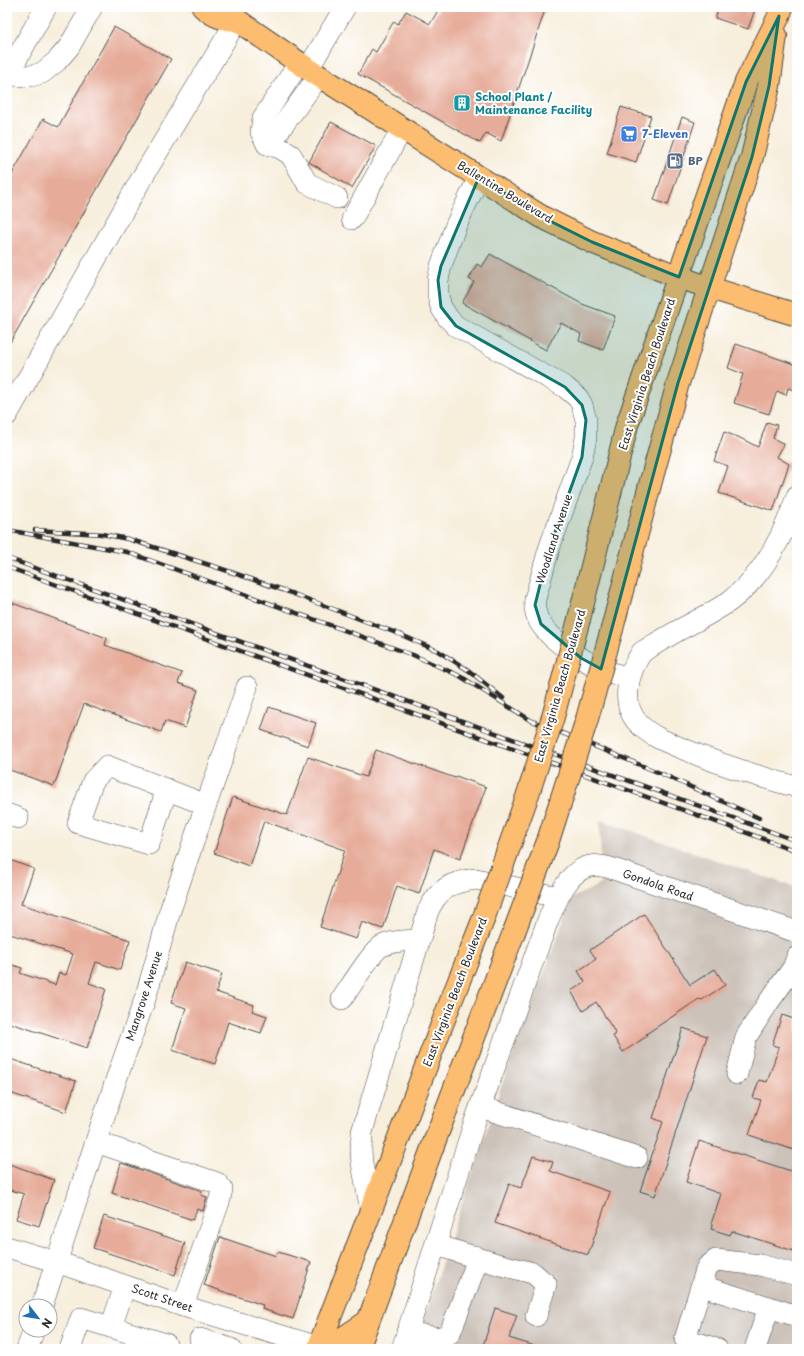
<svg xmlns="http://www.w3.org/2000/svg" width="804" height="1356" font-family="'Playpen Sans',sans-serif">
  <rect width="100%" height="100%" fill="#fff"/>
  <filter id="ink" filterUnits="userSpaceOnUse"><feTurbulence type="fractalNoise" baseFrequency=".025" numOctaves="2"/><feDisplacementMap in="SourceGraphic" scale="8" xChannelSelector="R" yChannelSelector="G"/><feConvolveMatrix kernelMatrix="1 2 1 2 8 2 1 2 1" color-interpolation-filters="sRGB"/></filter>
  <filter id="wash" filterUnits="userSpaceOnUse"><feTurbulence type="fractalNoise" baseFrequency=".012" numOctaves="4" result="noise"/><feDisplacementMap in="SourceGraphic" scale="16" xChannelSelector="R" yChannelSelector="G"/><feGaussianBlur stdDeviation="0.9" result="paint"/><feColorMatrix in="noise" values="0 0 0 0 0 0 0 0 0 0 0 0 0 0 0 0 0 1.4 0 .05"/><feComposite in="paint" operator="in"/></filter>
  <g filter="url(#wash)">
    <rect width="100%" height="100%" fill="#f7eedc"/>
    <!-- industrial -->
    <path fill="#ccc2b9" d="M600 820 797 888V1349H413L504 1078 572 898 601 884Z"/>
    <g id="blocks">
      <!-- building -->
      <g fill="#e6ab99">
        <path d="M440 7H546L501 141 486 133 480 143 358 74 372 49 376 52 394 21 398 24 406 11 430 24Z"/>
        <path d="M719 7H756L748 29 715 18Z"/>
        <path d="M114 27 171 59 7 348V183L43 119 58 127Z"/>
        <path d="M621 107 651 116 636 162 607 153Z"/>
        <path d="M682 117 695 122 668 205 654 200Z"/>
        <path d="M331 122 376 146 352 188 309 162Z"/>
        <path d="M490 254 582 304 615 316 603 350 579 341 581 334 561 323 546 350 462 303 474 282 469 279 477 264 482 267Z"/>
        <path d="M736 344 797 365V391L788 388 786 395 777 391 769 414 734 403 743 374 728 368Z"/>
        <path d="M767 422 777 425 773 438 784 444 777 457 789 464 773 511 719 493 728 466 714 461 724 432 738 437 758 447Z"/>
        <path d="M7 601 107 638 105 645 182 673 178 683 198 690 185 728 165 721 161 732 84 704 54 786 7 769Z"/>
        <path d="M269 707 316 723 308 746 261 730Z"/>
        <path d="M376 750 455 778 456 776 486 787 460 859 434 849 419 894 397 886 383 929 362 922 356 939 320 927 345 850 264 821 249 866 214 853 233 797 287 815 308 757 366 777Z"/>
        <path d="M7 859 34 869 21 904 130 940 120 970 96 962 89 983 106 989 87 1048 7 1022V963L22 968 20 973 55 985 59 973 66 975 73 954 7 933Z"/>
        <path d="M644 914 690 985 715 969 725 985 702 1000 699 999 646 1034 647 1036 623 1052 613 1036 616 1034 596 1002 583 1011 571 991 585 982 578 971 596 959 590 950Z"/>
        <path d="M185 962 222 974 216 992 254 1005 252 1011 267 1016 261 1033 228 1022 215 1064 172 1050 186 1008 171 1003Z"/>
        <path d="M782 1015 797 1020V1151L749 1135 761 1100 753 1098 759 1080 767 1082 779 1047 772 1045Z"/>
        <path d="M683 1028 707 1036 655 1196 640 1191 663 1122 653 1118Z"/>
        <path d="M7 1058 76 1081 66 1112 7 1092Z"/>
        <path d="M699 1141 797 1173V1252L732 1231 730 1235 711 1229 713 1224H711L721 1194 686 1182Z"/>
        <path d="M533 1156 553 1162 550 1171 610 1192 588 1255 495 1223 509 1184 521 1188Z"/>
        <path d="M7 1163 54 1180 39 1226 16 1219 24 1194 7 1189Z"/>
        <path d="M121 1163 202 1191 201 1195 207 1197 203 1211 197 1209 193 1220 112 1193Z"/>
        <path d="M104 1216 185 1243 175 1275 93 1248Z"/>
        <path d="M220 1237 276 1256 278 1252 311 1262 293 1319 262 1309 263 1305 204 1285Z"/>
        <path d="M495 1308 517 1315 509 1338 538 1347 537 1349H482Z"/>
      </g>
    </g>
  </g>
  <g filter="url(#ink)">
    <use href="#blocks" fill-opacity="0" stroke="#4a4846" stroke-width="1"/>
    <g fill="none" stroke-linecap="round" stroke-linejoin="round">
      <!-- minor casing -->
      <g stroke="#4a4846" stroke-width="22">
        <g id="minor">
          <path d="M299 63 263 118 261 132 267 144 280 148 291 155 307 183 337 198"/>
          <path d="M308 69 345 7"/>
          <path d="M8 75 31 76 42 73 57 61 69 47 92 7"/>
          <path d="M7 76 46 7"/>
          <path d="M267 144 278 132 319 76"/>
          <path d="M479 177 456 225 441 266 438 280V295L441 307 448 318 456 326 565 387 578 398 582 405 586 420V438L582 457 549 549 535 599C534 607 536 616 540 623 553 642 582 660 602 669 611 673 620 675 629 678"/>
          <path d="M352 219 402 129"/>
          <path d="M7 415 143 176 237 20"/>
          <path d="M797 496C784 534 765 574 731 600 716 611 698 620 681 629 668 636 655 644 642 652 628 672 620 703 638 723 651 737 669 743 686 750 721 765 757 776 793 786H797"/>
          <path d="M167 789 149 844 78 823 93 781 107 766 206 805"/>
          <path d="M7 814 18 818"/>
          <path d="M342 999C349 989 373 950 382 946 393 940 407 941 419 940"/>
          <path d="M737 1074 746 1037 768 1003 793 968 797 957"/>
          <path d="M481 1107 637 1158"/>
          <path d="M96 1142 217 1183 222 1189 220 1199 183 1306"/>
          <path d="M371 1211 362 1163 361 1151 362 1132 428 911C439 888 451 882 476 879L558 897"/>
          <path d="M436 1245 497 1264 533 1273 546 1284 536 1316"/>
          <path d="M7 1247 57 1262 183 1306 319 1347"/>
          <path d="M702 1286 769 1307"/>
          <path d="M42 1306 117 1077 145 999 170 911 196 834 247 687"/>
          <path d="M111 1327 125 1286"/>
          <path d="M407 1332 440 1338 450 1333 475 1267 474 1256"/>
          <path d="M200 1339 231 1349"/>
          <path d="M27 1349 34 1330"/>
          <path d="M70 1349 81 1318 166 1344 164 1349"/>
          <path d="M402 1349 474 1124 548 920C557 899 571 861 601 866 610 867 619 871 628 874L797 932"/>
          <path d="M717 1349 685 1339 707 1267 716 1260 760 1265 797 1275"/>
          <path d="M755 1349 769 1307 797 1316"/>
        </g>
      </g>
      <!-- major casing -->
      <g stroke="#4a4846" stroke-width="24">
        <g id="major">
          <path d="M203 7C215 17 222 19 237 20"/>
          <path d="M229 7 237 20 308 69 542 217 592 242 679 277 710 288 797 315"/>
          <path d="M579 619 627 425 746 82 779 16 782 7"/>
          <path d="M612 629 651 481 678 383 752 157 769 86 776 35"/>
          <path d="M319 1347 337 1342 367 1322"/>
          <path d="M318 1349 451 1001 483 920"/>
          <path d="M358 1349 438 1132 514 932"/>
        </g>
      </g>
      <!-- minor -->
      <use href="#minor" stroke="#fff" stroke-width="21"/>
      <!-- major -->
      <use href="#major" stroke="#fcbd6f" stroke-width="22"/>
      <!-- rail casing -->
      <g stroke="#2b2b2b" stroke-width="4.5">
        <g id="rail">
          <path d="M7 530 127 552 413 655 460 676 530 720 660 773 759 818"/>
          <path d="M35 530 102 534 128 539 222 569 283 590 399 634 438 651 468 670 503 698"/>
          <path d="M7 558 797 841"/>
          <path d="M7 567 797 851"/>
        </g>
      </g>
      <!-- rail -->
      <use href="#rail" stroke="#fff" stroke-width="3" stroke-dasharray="9" stroke-linecap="butt"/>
      <!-- major-bridge casing -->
      <g stroke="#4a4846" stroke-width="24" stroke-linecap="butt">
        <g id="major-bridge">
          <path d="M483 920 527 797 553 717 579 619"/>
          <path d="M514 932 548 841 587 719 612 629"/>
        </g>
      </g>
      <!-- major-bridge -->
      <use href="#major-bridge" stroke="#fcbd6f" stroke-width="22"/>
    </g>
  </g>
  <!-- marked area -->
  <path fill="#0f766e" fill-opacity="0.2" stroke="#0f766e" stroke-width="3" stroke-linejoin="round" d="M779 16 769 86 752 157 678 383 601 669 581 658 541 624 535 605 549 549 582 457 586 420 582 405 565 387 456 326 441 307 438 280 441 266 479 177 542 217 592 242 679 277 746 82Z"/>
  <!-- icons -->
  <defs>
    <g id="building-square" transform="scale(0.9)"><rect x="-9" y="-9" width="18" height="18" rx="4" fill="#0f9aa8" stroke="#fff"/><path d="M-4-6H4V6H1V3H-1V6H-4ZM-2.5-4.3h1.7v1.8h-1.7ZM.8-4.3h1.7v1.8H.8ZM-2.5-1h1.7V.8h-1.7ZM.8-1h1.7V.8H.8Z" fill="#fff"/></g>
    <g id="supermarket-square" transform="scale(0.9)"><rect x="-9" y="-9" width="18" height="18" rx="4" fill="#3f7fe0" stroke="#fff"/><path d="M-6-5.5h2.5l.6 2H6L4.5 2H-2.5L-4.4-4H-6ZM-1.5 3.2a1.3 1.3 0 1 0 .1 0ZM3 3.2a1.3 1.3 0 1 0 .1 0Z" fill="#fff"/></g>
    <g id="fuel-square" transform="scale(0.9)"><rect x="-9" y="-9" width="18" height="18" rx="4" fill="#5c6f8a" stroke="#fff"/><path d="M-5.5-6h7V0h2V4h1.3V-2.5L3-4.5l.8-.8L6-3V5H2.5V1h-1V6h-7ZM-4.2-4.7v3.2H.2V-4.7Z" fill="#fff"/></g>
  </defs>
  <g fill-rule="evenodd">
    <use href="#building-square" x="462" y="103"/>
    <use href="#supermarket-square" x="629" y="134"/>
    <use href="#fuel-square" x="675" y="161"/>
  </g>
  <g text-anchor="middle" stroke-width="4" stroke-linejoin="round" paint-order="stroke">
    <!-- culture labels -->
    <g font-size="11" font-weight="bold" fill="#0d838f" stroke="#fff" text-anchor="start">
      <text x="475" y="101">School Plant /<tspan x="475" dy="13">Maintenance Facility</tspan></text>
    </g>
    <!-- shop labels -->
    <g font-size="11" font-weight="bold" fill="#366cbe" stroke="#fff" text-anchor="start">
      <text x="642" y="138">7-Eleven</text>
    </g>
    <!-- service labels -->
    <g font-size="11" font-weight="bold" fill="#4e5e75" stroke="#fff" text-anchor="start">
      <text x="688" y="165">BP</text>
    </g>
    <!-- street labels -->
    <g font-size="11" fill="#2b2b2b" stroke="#fff">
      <text transform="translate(505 192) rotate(31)" y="4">Ballentine Boulevard</text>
      <text transform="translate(647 374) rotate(-72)" y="4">East Virginia Beach Boulevard</text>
      <text transform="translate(554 539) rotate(-72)" y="4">Woodland Avenue</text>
      <text transform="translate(560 686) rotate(-74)" y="4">East Virginia Beach Boulevard</text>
      <text transform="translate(658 885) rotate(19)" y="4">Gondola Road</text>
      <text transform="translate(455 992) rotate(-69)" y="4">East Virginia Beach Boulevard</text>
      <text transform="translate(144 996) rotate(-72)" y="4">Mangrove Avenue</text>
      <text transform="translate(162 1298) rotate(19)" y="4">Scott Street</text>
    </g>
  </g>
  <!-- margin -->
  <rect width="804" height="1356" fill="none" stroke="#fff" stroke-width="24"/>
  <!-- north arrow -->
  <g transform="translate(38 1318) rotate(121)"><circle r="19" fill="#ffffff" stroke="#aaaaaa"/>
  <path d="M0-3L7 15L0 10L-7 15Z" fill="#1f6fb2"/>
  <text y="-6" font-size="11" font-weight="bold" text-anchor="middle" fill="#2b2b2b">N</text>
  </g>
</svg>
